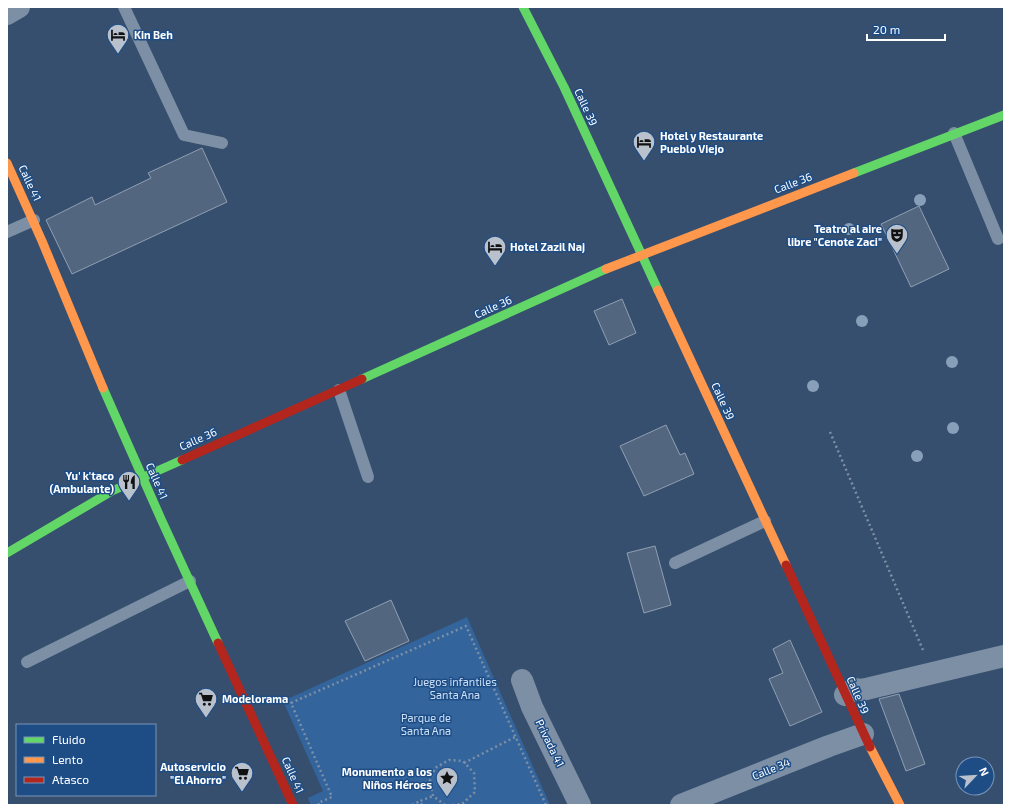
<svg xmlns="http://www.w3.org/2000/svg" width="1011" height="812" font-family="'Exo 2',sans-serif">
  <rect width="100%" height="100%" fill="#364f6e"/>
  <!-- green -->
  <path fill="#33649c" d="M467 617 550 805H311L308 798 323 791 283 701Z"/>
  <!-- building -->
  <g fill="#52677f" stroke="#909fb2">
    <path d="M202 148 227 202 72 274 46 220 92 197 95 205 151 178 148 173Z"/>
    <path d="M919 206 949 269 911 287 881 224Z"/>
    <path d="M622 299 636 333 609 345 594 311Z"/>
    <path d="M666 425 680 455 685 453 694 474 644 496 620 446Z"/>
    <path d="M655 546 671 605 644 613 627 553Z"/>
    <path d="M391 600 409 641 365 661 345 621Z"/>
    <path d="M790 640 822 712 790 726 769 679 783 673 773 649Z"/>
    <path d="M899 694 925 764 906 771 879 699Z"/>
  </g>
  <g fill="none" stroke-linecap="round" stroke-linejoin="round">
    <!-- path -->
    <g stroke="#7d8fa4" stroke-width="2.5" stroke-dasharray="2 3" stroke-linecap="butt">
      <path d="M830 432 923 650"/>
      <path d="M464 763 517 736"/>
      <path d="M319 805 318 803 332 797 291 703 466 626 546 805"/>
      <path d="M412 805 420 801"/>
      <path d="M422 805 420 801 433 796"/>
      <path d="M445 805 433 796 430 780 435 768 449 760 463 761 474 773 475 792 462 804 452 805"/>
    </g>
    <!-- lane -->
    <g stroke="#7d8fa4" stroke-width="12">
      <path d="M124 7 184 135 222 143"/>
      <path d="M954 133 998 239"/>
      <path d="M7 232 34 220"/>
      <path d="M339 390 368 477"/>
      <path d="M675 563 765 521"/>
      <path d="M27 662 190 581"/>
    </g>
    <!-- street -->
    <g stroke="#7d8fa4" stroke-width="22">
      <path d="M7 14 19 7"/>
      <path d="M522 680 532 707 580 805"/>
      <path d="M845 695 854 689 862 690 1004 656"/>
      <path d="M681 805 829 746 863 734"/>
    </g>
    <!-- fast -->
    <g stroke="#63d668" stroke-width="9">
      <path d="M523 7 564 87 658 290"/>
      <path d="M854 173 1004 115"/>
      <path d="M362 379 606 269"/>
      <path d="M103 388 161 519 218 643"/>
      <path d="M7 553 112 491 182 460"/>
    </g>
    <!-- slow -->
    <g stroke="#ff974d" stroke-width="9">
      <path d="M7 163 42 241 103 388"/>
      <path d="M606 269 854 173"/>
      <path d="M658 290 786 565"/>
      <path d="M870 747 900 805"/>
    </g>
    <!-- jam -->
    <g stroke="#b3261e" stroke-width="9">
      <path d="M182 460 362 379"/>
      <path d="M786 565 870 747"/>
      <path d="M218 643 293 805"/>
    </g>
  </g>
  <!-- trees -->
  <g fill="#889fba">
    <circle cx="920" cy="200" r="6"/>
    <circle cx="849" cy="229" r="6"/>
    <circle cx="862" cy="321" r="6"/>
    <circle cx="952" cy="362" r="6"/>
    <circle cx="813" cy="386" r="6"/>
    <circle cx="953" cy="428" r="6"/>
    <circle cx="917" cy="456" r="6"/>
  </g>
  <!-- icons -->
  <defs>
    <g id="hotel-pin" transform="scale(1.15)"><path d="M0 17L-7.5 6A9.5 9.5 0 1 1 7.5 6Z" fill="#b9c1cc" stroke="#1e4d86"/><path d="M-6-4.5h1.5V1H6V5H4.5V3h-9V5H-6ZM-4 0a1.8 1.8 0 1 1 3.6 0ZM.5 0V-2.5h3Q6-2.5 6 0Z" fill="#111"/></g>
    <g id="theatre-pin" transform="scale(1.15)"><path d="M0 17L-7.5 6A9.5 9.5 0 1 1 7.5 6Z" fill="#b9c1cc" stroke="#1e4d86"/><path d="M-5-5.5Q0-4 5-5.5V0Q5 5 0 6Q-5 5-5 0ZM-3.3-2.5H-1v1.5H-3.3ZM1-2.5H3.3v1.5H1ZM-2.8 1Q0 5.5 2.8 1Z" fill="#111"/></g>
    <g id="restaurant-pin" transform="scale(1.15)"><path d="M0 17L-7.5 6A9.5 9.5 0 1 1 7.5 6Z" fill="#b9c1cc" stroke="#1e4d86"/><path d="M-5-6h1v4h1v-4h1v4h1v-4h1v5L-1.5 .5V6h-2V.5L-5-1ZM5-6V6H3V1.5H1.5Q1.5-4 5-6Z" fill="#111"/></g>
    <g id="supermarket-pin" transform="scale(1.15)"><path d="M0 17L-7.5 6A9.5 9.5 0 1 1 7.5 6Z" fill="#b9c1cc" stroke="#1e4d86"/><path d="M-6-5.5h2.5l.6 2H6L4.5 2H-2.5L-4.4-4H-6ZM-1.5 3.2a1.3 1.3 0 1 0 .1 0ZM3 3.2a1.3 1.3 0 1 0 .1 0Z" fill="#111"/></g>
    <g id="sight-pin" transform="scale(1.15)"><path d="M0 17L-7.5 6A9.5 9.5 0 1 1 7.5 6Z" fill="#b9c1cc" stroke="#1e4d86"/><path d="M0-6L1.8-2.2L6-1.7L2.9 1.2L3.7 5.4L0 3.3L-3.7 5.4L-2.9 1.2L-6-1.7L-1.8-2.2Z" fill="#111"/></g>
  </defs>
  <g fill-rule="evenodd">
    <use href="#hotel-pin" x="118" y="35"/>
    <use href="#hotel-pin" x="644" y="142"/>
    <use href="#theatre-pin" x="897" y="235"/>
    <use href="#hotel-pin" x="495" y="247"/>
    <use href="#restaurant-pin" x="129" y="482"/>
    <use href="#supermarket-pin" x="206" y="699"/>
    <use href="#supermarket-pin" x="242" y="773"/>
    <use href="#sight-pin" x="447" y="778"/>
  </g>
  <g text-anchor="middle" stroke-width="3" stroke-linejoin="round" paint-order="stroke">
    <!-- poi labels -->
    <g font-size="11" font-weight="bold" fill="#fff" stroke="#1e4d86" text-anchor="start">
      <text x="134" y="39">Kin Beh</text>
      <text x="660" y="140">Hotel y Restaurante<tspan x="660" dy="13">Pueblo Viejo</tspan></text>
      <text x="882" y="233" text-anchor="end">Teatro al aire<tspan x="882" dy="13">libre "Cenote Zaci"</tspan></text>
      <text x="510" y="251">Hotel Zazil Naj</text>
      <text x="114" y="480" text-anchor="end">Yu' k'taco<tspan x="114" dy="13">(Ambulante)</tspan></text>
      <text x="222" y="703">Modelorama</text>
      <text x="226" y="771" text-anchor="end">Autoservicio<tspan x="226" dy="13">"El Ahorro"</tspan></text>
      <text x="432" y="776" text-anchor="end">Monumento a los<tspan x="432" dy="13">Niños Héroes</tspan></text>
    </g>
    <!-- street labels -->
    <g font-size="11" fill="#fff" stroke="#1e4d86">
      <text transform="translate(586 107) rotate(65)" y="4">Calle 39</text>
      <text transform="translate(30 183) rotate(65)" y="4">Calle 41</text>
      <text transform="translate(793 183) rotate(-21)" y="4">Calle 36</text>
      <text transform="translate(493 307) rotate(-24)" y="4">Calle 36</text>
      <text transform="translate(723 401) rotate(65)" y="4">Calle 39</text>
      <text transform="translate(198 439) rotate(-24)" y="4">Calle 36</text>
      <text transform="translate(157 481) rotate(66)" y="4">Calle 41</text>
      <text transform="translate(858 695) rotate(66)" y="4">Calle 39</text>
      <text transform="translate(550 743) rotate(64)" y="4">Privada 41</text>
      <text transform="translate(771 769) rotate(-22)" y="4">Calle 34</text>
      <text transform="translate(293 775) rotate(66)" y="4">Calle 41</text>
    </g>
    <!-- park labels -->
    <g font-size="11" fill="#cbe0f8" stroke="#1e4d86">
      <text x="455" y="686">Juegos infantiles<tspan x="455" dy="13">Santa Ana</tspan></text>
      <text x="426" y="722">Parque de<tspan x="426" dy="13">Santa Ana</tspan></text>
    </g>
  </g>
  <!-- border -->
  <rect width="1011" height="812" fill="none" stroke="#ffffff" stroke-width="16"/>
  <!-- legend -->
  <rect x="16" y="724" width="140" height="72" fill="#1e4d86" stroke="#7894b6"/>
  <rect x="24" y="737" width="20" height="6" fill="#63d668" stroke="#7894b6"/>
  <text x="52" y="744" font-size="12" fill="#ffffff">Fluido</text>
  <rect x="24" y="757" width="20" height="6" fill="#ff974d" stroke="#7894b6"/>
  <text x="52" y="764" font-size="12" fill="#ffffff">Lento</text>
  <rect x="24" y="777" width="20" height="6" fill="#b3261e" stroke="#7894b6"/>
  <text x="52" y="784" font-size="12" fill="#ffffff">Atasco</text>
  <!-- north arrow -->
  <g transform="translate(975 776) rotate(65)"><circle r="19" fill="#1e4d86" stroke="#7894b6"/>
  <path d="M0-3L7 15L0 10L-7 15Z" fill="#b9c1cc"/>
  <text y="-6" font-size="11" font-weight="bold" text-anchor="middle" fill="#ffffff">N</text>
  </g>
  <!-- scale -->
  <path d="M867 34v6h78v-6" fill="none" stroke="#ffffff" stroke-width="2"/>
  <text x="873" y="34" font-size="12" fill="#ffffff" stroke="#1e4d86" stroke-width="3" paint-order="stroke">20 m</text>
</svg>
